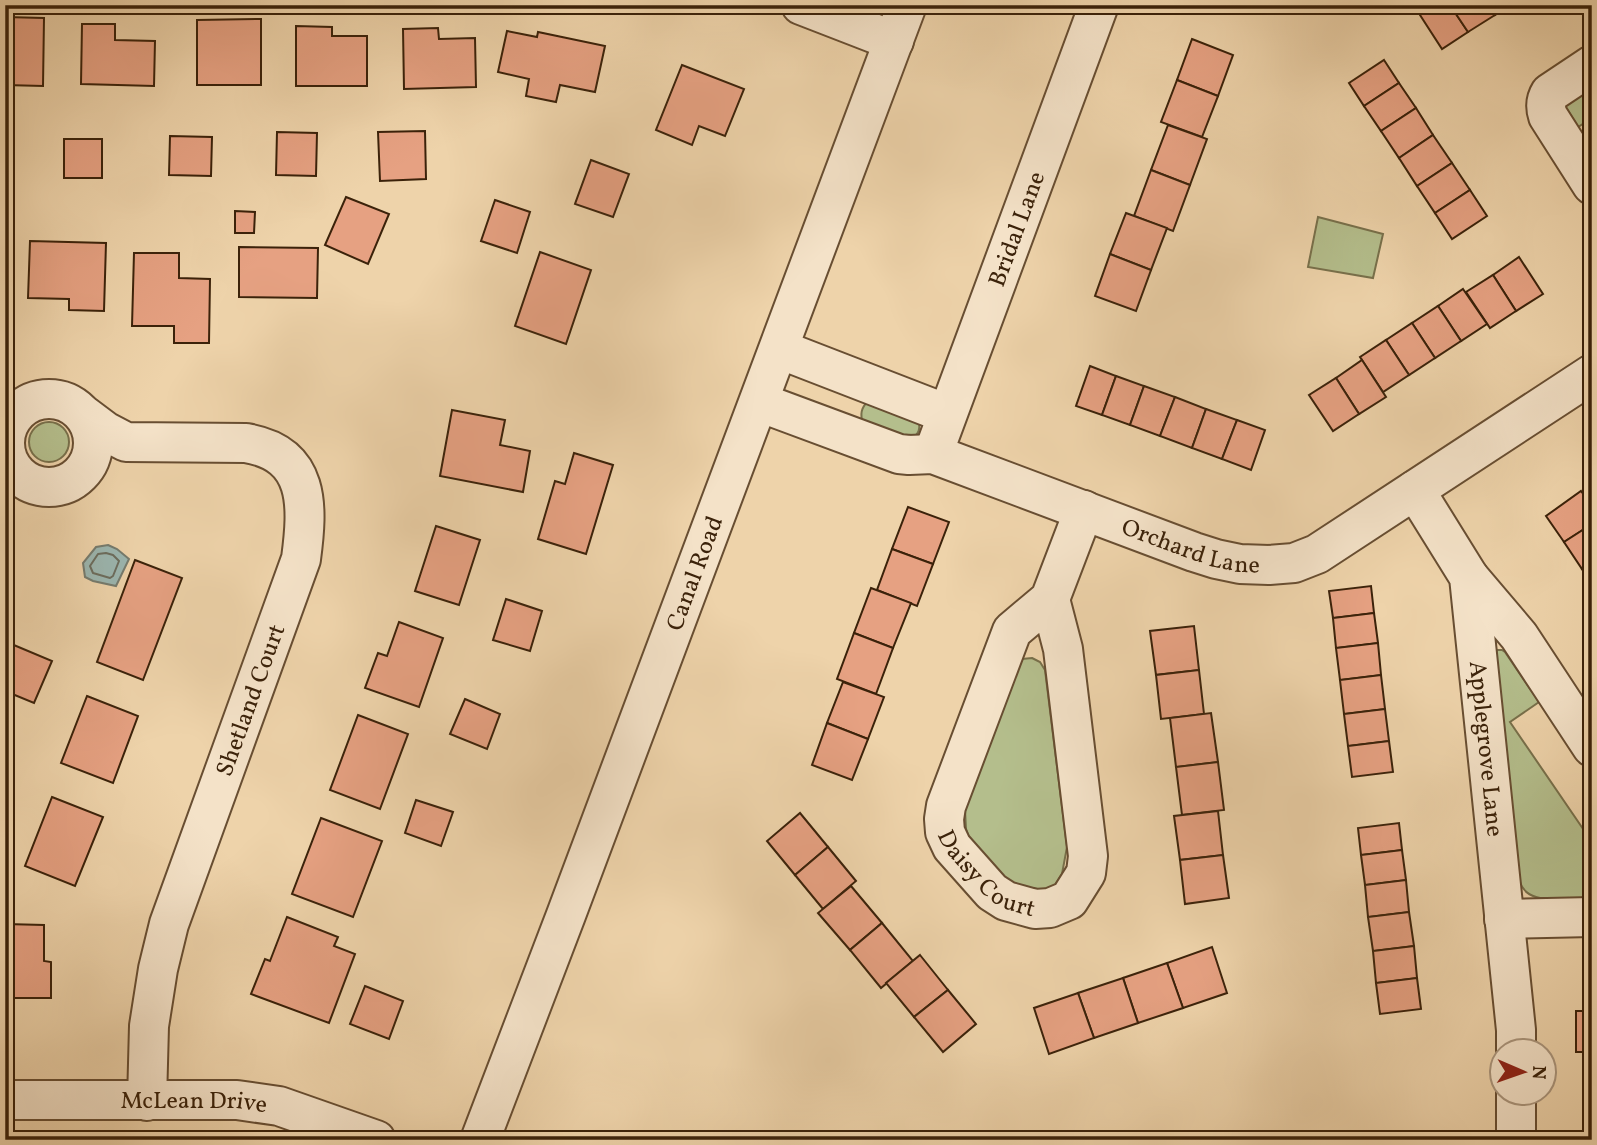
<svg xmlns="http://www.w3.org/2000/svg" width="1597" height="1145" font-family="Vollkorn,serif">
  <rect width="100%" height="100%" fill="#eed3aa"/>
  <filter id="stains"><feTurbulence type="fractalNoise" baseFrequency=".00286" numOctaves="4"/><feColorMatrix values="0 0 0 0 .2 0 0 0 0 .09 0 0 0 0 .02 0 0 0 .5 -.17"/></filter>
  <radialGradient id="worn" r=".72"><stop offset=".6" stop-color="#630" stop-opacity="0"/><stop offset="1" stop-color="#630" stop-opacity=".3"/></radialGradient>
  <!-- green -->
  <g fill="#b4be8c" stroke="#78704b" stroke-width="2">
    <path d="M1592 86V118L1578 127 1564 104Z"/>
    <path d="M1318 217 1383 234 1373 278 1308 267Z"/>
    <path d="M869 400 918 419C921 429 919 434 911 439L862 420C860 411 863 406 869 400Z"/>
    <circle cx="49" cy="442" r="20"/>
    <path d="M1497 650H1502L1505 652 1539 702 1510 722 1592 842V898H1540C1529 896 1523 891 1519 880L1495 654Z"/>
    <path d="M1032 658 1040 662 1045 670 1066 839 1067 847 1062 874 1055 885 1044 891H1034L1005 880 971 844 966 829 965 810 1017 665 1022 659Z"/>
  </g>
  <!-- water -->
  <path fill="#9bb6b0" stroke="#757b6e" stroke-width="2" d="M108 545 117 549 129 559 116 586 93 581 85 577 83 563 96 547Z"/>
  <g fill="none" stroke-linecap="round" stroke-linejoin="round">
    <!-- shore -->
    <path stroke="#6b6c5d" stroke-width="2" d="M106 553 113 555 119 561 113 576 110 578 93 573 90 566 98 554Z"/>
  </g>
  <!-- building -->
  <g fill="#e6a182" stroke="#3b220a" stroke-width="2">
    <path d="M1228 5H1247L1245 11Z"/>
    <path d="M1434 5H1450L1468 32 1442 49 1420 15Z"/>
    <path d="M1450 5H1489L1495 15 1468 32Z"/>
    <path d="M1489 5H1509L1495 15Z"/>
    <path d="M5 17 44 18 43 86 5 85Z"/>
    <path d="M261 19V85H197V20Z"/>
    <path d="M82 24H115V40L155 41 154 86 81 84Z"/>
    <path d="M296 26 332 27V36H367V86H296Z"/>
    <path d="M438 28 439 39 475 38 476 87 404 89 403 29Z"/>
    <path d="M507 31 537 37 538 32 605 46 595 92 560 85 556 102 526 96 529 79 498 72Z"/>
    <path d="M1192 39 1233 55 1218 96 1177 80Z"/>
    <path d="M1384 60 1399 83 1364 106 1349 83Z"/>
    <path d="M682 65 744 89 725 136 699 126 692 145 656 130Z"/>
    <path d="M1177 80 1218 96 1202 137 1161 122Z"/>
    <path d="M1399 83 1416 108 1381 131 1364 106Z"/>
    <path d="M1416 108 1433 135 1399 158 1381 131Z"/>
    <path d="M1168 125 1207 139 1190 185 1151 170Z"/>
    <path d="M425 131 426 179 380 181 378 132Z"/>
    <path d="M277 132 317 133 316 176 276 175Z"/>
    <path d="M1433 135 1452 163 1417 186 1399 158Z"/>
    <path d="M170 136 212 137 211 176 169 175Z"/>
    <rect x="64" y="139" width="38" height="39"/>
    <path d="M591 160 629 174 613 217 575 204Z"/>
    <path d="M1452 163 1470 190 1435 213 1417 186Z"/>
    <path d="M1151 170 1190 185 1173 231 1134 216Z"/>
    <path d="M1470 190 1487 216 1452 239 1435 213Z"/>
    <path d="M346 197 389 214 368 264 325 245Z"/>
    <path d="M495 200 530 212 517 253 481 241Z"/>
    <path d="M235 211 255 212 254 233H235Z"/>
    <path d="M1126 213 1167 228 1151 270 1110 254Z"/>
    <path d="M30 241 106 243 104 311 69 310V299L28 298Z"/>
    <path d="M239 247 318 248 317 298 239 297Z"/>
    <path d="M540 252 591 270 566 344 515 326Z"/>
    <path d="M134 253H179V278L210 279 209 343H174V326H132Z"/>
    <path d="M1110 254 1151 270 1136 311 1095 296Z"/>
    <path d="M1519 257 1543 294 1516 311 1493 275Z"/>
    <path d="M1493 275 1516 311 1490 328 1466 292Z"/>
    <path d="M1463 289 1487 324 1461 341 1438 306Z"/>
    <path d="M1438 306 1461 341 1435 358 1412 323Z"/>
    <path d="M1412 323 1435 358 1409 375 1386 340Z"/>
    <path d="M1386 340 1409 375 1383 392 1360 357Z"/>
    <path d="M1362 360 1386 397 1359 414 1336 378Z"/>
    <path d="M1090 366 1116 376 1102 415 1076 406Z"/>
    <path d="M1116 376 1144 386 1130 425 1102 415Z"/>
    <path d="M1336 378 1359 414 1333 431 1309 395Z"/>
    <path d="M1144 386 1175 397 1160 436 1130 425Z"/>
    <path d="M1175 397 1206 409 1192 448 1160 436Z"/>
    <path d="M1206 409 1237 420 1222 459 1192 448Z"/>
    <path d="M452 410 505 420 500 445 530 451 523 492 440 476Z"/>
    <path d="M1237 420 1265 430 1251 470 1222 459Z"/>
    <path d="M574 453 613 465 586 554 538 539 555 481 565 484Z"/>
    <path d="M1581 491 1592 506V524L1564 542 1546 516Z"/>
    <path d="M908 507 949 522 933 564 892 549Z"/>
    <path d="M1592 524V562L1582 569 1564 542Z"/>
    <path d="M436 526 480 540 459 605 415 591Z"/>
    <path d="M892 549 933 564 917 606 877 590Z"/>
    <path d="M135 560 182 578 143 680 97 662Z"/>
    <path d="M1592 562V583L1582 569Z"/>
    <path d="M1371 586 1374 613 1333 618 1329 591Z"/>
    <path d="M871 588 911 603 893 648 854 633Z"/>
    <path d="M506 599 542 611 530 651 493 640Z"/>
    <path d="M1374 613 1378 643 1336 648 1333 618Z"/>
    <path d="M399 622 443 638 419 707 365 688 378 653 387 656Z"/>
    <path d="M1194 626 1199 670 1156 675 1150 631Z"/>
    <path d="M854 633 893 648 876 694 837 679Z"/>
    <path d="M9 643 52 661 34 703 5 691V652Z"/>
    <path d="M1378 643 1381 675 1340 680 1336 648Z"/>
    <path d="M1199 670 1204 714 1161 719 1156 675Z"/>
    <path d="M1381 675 1385 709 1344 714 1340 680Z"/>
    <path d="M843 682 884 697 868 739 827 723Z"/>
    <path d="M87 696 138 716 113 783 61 763Z"/>
    <path d="M465 699 500 714 487 749 450 734Z"/>
    <path d="M1385 709 1389 741 1348 746 1344 714Z"/>
    <path d="M1211 713 1218 762 1176 767 1170 718Z"/>
    <path d="M358 715 408 734 380 809 330 790Z"/>
    <path d="M827 723 868 739 852 780 812 765Z"/>
    <path d="M1389 741 1393 772 1352 777 1348 746Z"/>
    <path d="M1218 762 1224 810 1182 815 1176 767Z"/>
    <path d="M52 797 103 817 75 886 25 866Z"/>
    <path d="M416 800 453 812 441 846 405 833Z"/>
    <path d="M1218 811 1223 855 1180 860 1174 816Z"/>
    <path d="M800 813 828 847 795 875 767 841Z"/>
    <path d="M321 818 382 841 353 917 292 894Z"/>
    <path d="M1399 823 1402 850 1361 855 1358 828Z"/>
    <path d="M828 847 856 881 823 909 795 875Z"/>
    <path d="M1402 850 1406 880 1365 885 1361 855Z"/>
    <path d="M1223 855 1229 898 1185 904 1180 860Z"/>
    <path d="M1406 880 1409 912 1368 917 1365 885Z"/>
    <path d="M851 886 882 923 850 950 818 913Z"/>
    <path d="M1409 912 1414 946 1373 951 1368 917Z"/>
    <path d="M287 917 338 937 334 946 355 954 329 1023 251 994 265 959 270 961Z"/>
    <path d="M882 923 913 961 881 988 850 950Z"/>
    <path d="M5 924 44 925V961L51 962V998H5Z"/>
    <path d="M1414 946 1417 978 1376 983 1373 951Z"/>
    <path d="M1212 947 1227 993 1183 1008 1167 963Z"/>
    <path d="M920 955 948 990 914 1017 886 983Z"/>
    <path d="M1167 963 1183 1008 1138 1023 1123 978Z"/>
    <path d="M1123 978 1138 1023 1094 1038 1078 993Z"/>
    <path d="M1417 978 1421 1009 1380 1014 1376 983Z"/>
    <path d="M365 986 403 1001 389 1039 350 1024Z"/>
    <path d="M948 990 976 1024 943 1052 914 1017Z"/>
    <path d="M1078 993 1094 1038 1049 1054 1034 1008Z"/>
    <rect x="1576" y="1011" width="16" height="41"/>
  </g>
  <g fill="none" stroke-linecap="round" stroke-linejoin="round">
    <!-- minor casing -->
    <g stroke="#684e32" stroke-width="42">
      <g id="minor">
        <path d="M801 5 894 41"/>
        <path d="M1592 65 1550 93C1545 101 1545 107 1548 116L1592 185"/>
        <path d="M779 349 947 414"/>
        <circle cx="49" cy="443" r="44"/>
        <path id="s1" d="M759 402 899 454 909 455 933 454 1194 552 1216 559 1240 564 1269 565 1294 563 1317 554 1592 374"/>
        <path d="M85 416 105 431 126 442 246 443C311 454 308 506 301 559L169 924 158 969 149 1026 147 1101"/>
        <path id="s2" d="M933 454 1099 5"/>
        <path id="s3" d="M1415 490 1469 577 1516 1030V1050"/>
        <path d="M1469 577 1519 636 1592 747"/>
        <path id="s4" d="M1050 599 1012 631 946 806 944 819 945 832 952 847 992 892 1006 901 1035 909 1050 908 1069 900 1086 873 1088 856 1063 649 1050 599 1084 510"/>
        <path d="M1504 919 1592 917"/>
        <path id="s5" d="M5 1100H237L279 1106 376 1140"/>
        <path d="M1516 1140V1092"/>
      </g>
    </g>
    <!-- tertiary casing -->
    <g stroke="#684e32" stroke-width="42">
      <g id="tertiary">
        <path id="s6" d="M480 1140 566 915 907 5"/>
      </g>
    </g>
    <!-- minor -->
    <use href="#minor" stroke="#f4e2c8" stroke-width="38"/>
    <!-- tertiary -->
    <use href="#tertiary" stroke="#f4e2c8" stroke-width="38"/>
  </g>
  <g text-anchor="middle" stroke-width="5" stroke-linejoin="round" paint-order="stroke">
    <!-- street labels -->
    <g font-size="24" fill="#3b220a" stroke="#f4e2c8">
      <text dy="8" stroke="none"><textPath href="#s2" startOffset="240">Bridal Lane</textPath></text>
      <text dy="8" stroke="none"><textPath href="#s1" startOffset="458">Orchard Lane</textPath></text>
      <text dy="8" stroke="none"><textPath href="#s6" startOffset="606">Canal Road</textPath></text>
      <text transform="translate(250 700) rotate(-70)" y="8">Shetland Court</text>
      <text dy="8" stroke="none"><textPath href="#s3" startOffset="275">Applegrove Lane</textPath></text>
      <text dy="8" stroke="none"><textPath href="#s4" startOffset="324">Daisy Court</textPath></text>
      <text dy="8" stroke="none"><textPath href="#s5" startOffset="189">McLean Drive</textPath></text>
    </g>
  </g>
  <!-- margin -->
  <rect width="1597" height="1145" fill="none" stroke="#eed3aa" stroke-width="28"/>
  <rect x="7" y="7" width="1583" height="1131" fill="none" stroke="#3b220a" stroke-width="3.5"/>
  <rect x="14" y="14" width="1569" height="1117" fill="none" stroke="#3b220a" stroke-width="2"/>
  <!-- north arrow -->
  <g transform="translate(1523 1072) rotate(92)"><circle r="33" fill="#f4e2c8" stroke="#aa957c" stroke-width="2"/>
  <path d="M0-5L12 26L0 18L-12 26Z" fill="#8f2418"/>
  <text y="-10" font-size="19" font-weight="bold" text-anchor="middle" fill="#3b220a">N</text>
  </g>
  <rect width="100%" height="100%" filter="url(#stains)"/>
  <rect width="100%" height="100%" fill="url(#worn)"/>
</svg>
